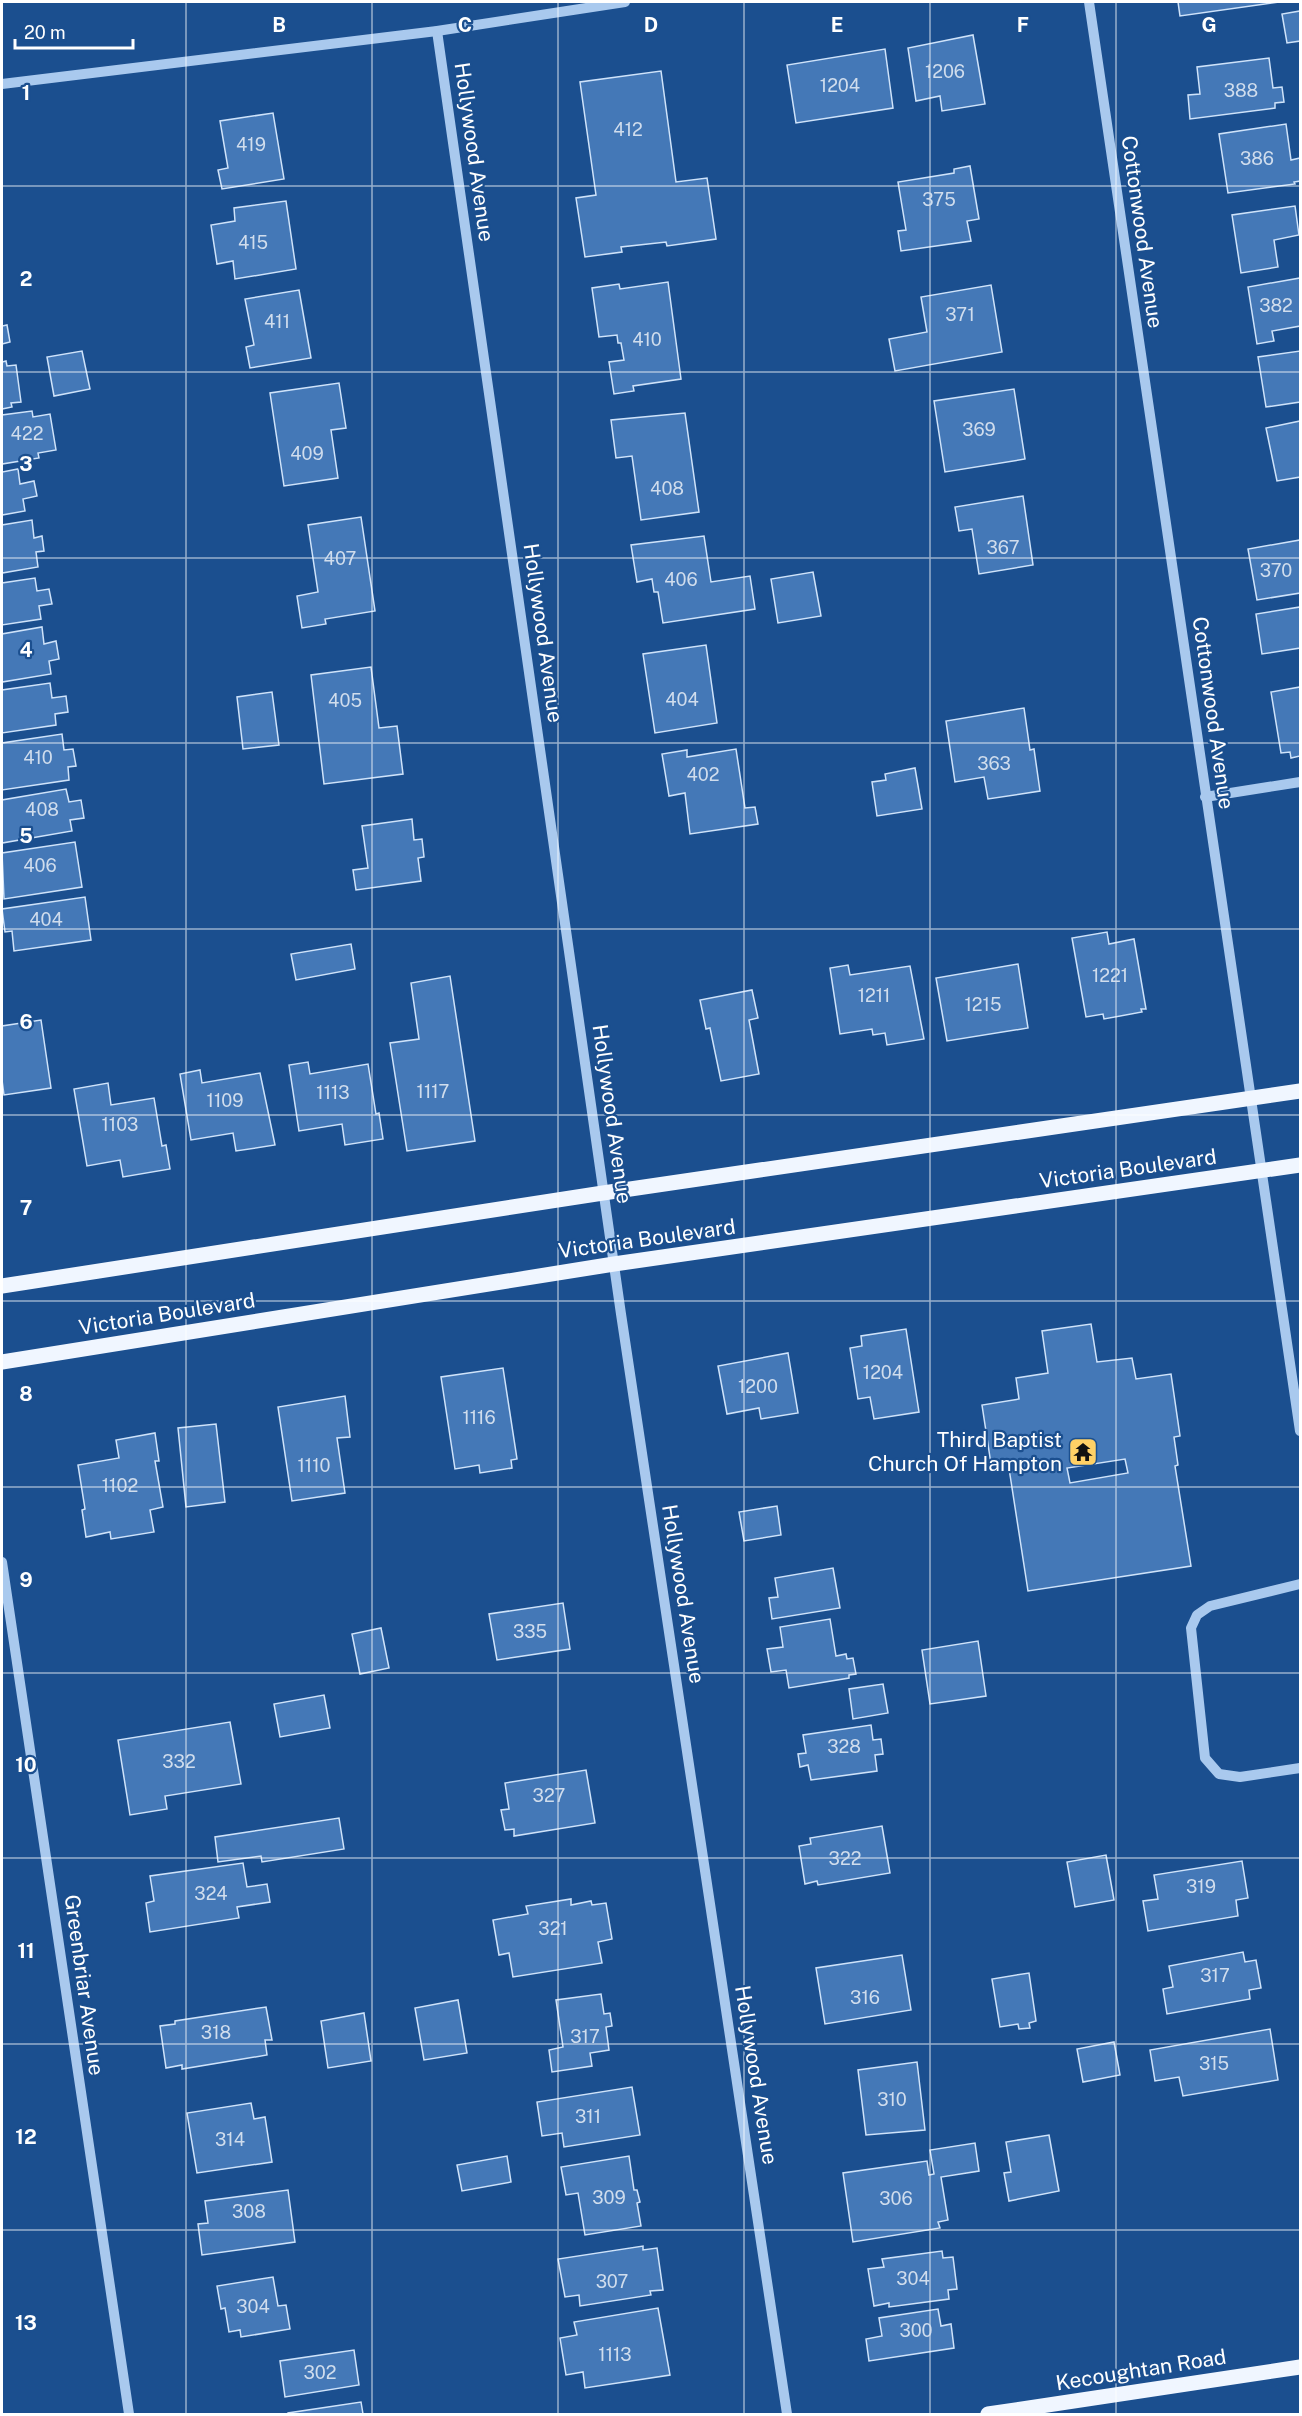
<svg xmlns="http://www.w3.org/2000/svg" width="1302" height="2416" font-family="'Public Sans',sans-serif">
  <rect width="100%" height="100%" fill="#1b4f8f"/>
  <!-- building -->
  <g fill="#4478b7" stroke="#cfe3fa" stroke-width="1.5" fill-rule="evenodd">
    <path d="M1178 2H1279L1180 16Z"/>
    <path d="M1300 11V41L1287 43 1282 14Z"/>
    <path d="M973 35 985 104 942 111 940 96 916 101 908 48Z"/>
    <path d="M885 49 893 108 796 123 787 65Z"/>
    <path d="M1269 58 1273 88 1282 87 1284 102 1275 103V108L1190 119 1188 95 1200 94 1197 67Z"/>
    <path d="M661 71 676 182 707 178 716 239 667 246 666 242 621 247 622 252 585 257 576 198 596 195 580 82Z"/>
    <path d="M273 113 284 179 222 189 218 170 228 168 220 121Z"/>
    <path d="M1286 124 1291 160 1300 158V181L1294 182 1295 184 1228 193 1219 134Z"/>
    <path d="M970 166 979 219 967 221 971 241 901 251 898 231 906 230 898 182 954 173V169Z"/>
    <path d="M286 201 296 269 235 279 233 261 217 264 211 225 235 221 234 208Z"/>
    <path d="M1295 206 1299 235 1274 240 1278 267 1241 273 1232 215Z"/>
    <path d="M1300 278V326L1272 331 1274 341 1257 344 1248 287Z"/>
    <path d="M668 282 681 379 633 386 634 391 614 394 609 362 624 360 621 343H618L617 335 599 337 592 288 619 284 620 289Z"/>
    <path d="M991 285 1002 352 895 371 889 339 927 332 921 297Z"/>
    <path d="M299 290 311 358 250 368 246 347 254 345 245 299Z"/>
    <path d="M7 325 10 342 2 344V326Z"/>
    <path d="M82 351 90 389 54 396 47 357Z"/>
    <path d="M1300 351V402L1266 407 1258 357Z"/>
    <path d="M6 361 7 366 16 365 21 402 11 403 12 407 2 409V362Z"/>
    <path d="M339 383 346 428 331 430 338 478 284 486 270 393Z"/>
    <path d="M1014 389 1025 459 945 472 934 401Z"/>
    <path d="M32 411 33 417 50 414 56 450 38 453 39 458 2 464V415Z"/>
    <path d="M685 413 699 512 641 520 632 456 616 458 611 420Z"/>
    <path d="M1300 421V477L1277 481 1266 428Z"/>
    <path d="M18 469 20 484 34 481 37 496 23 499 25 511 2 515V472Z"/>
    <path d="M1023 496 1033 565 979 574 972 529 959 531 955 507Z"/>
    <path d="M361 517 375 611 325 619 326 624 302 628 297 596 318 592 308 525Z"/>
    <path d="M32 520 34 538 42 536 44 551 36 552 38 567 2 573V525Z"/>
    <path d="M704 536 711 582 750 576 755 609 663 623 658 592H654L652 579 637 582 631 545Z"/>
    <path d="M1300 540V593L1257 600 1248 549Z"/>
    <path d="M813 572 821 616 778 623 771 579Z"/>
    <path d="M35 578 37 591 49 589 52 604 39 606 41 619 2 625V583Z"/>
    <path d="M1300 607V648L1262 654 1256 614Z"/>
    <path d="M42 627 44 644 56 641 59 659 49 661 51 674 2 682V634Z"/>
    <path d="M706 645 717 723 655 733 643 654Z"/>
    <path d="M371 667 379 728 397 726 403 774 324 784 311 675Z"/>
    <path d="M50 683 52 698 66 696 68 712 55 714 56 725 2 733V690Z"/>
    <path d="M1300 687V756L1291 758 1290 752 1281 753 1271 692Z"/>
    <path d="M272 692 279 745 243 749 237 697Z"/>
    <path d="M1024 708 1030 750 1034 749 1040 791 988 799 984 777 955 782 946 721Z"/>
    <path d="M62 734 64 750 73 749 76 766 68 767 69 780 2 790V743Z"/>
    <path d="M736 749 745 808 755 807 758 824 690 834 685 793 669 796 662 754 687 750V757Z"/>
    <path d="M915 768 922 809 877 816 872 782 886 780 885 774Z"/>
    <path d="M66 789 69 802 81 800 84 818 70 820 72 831 2 843V800Z"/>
    <path d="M412 819 414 840 422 839 424 857 418 858 421 881 356 890 353 870 368 868 362 826Z"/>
    <path d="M75 842 82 887 4 899 2 853Z"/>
    <path d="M85 897 91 940 14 951 12 931 5 932 2 909Z"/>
    <path d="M1107 932 1109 944 1134 939 1146 1009H1141L1142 1012 1104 1019 1103 1014 1086 1017 1072 938Z"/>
    <path d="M351 944 355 969 296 980 291 954Z"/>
    <path d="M1018 964 1028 1028 947 1041 936 978Z"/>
    <path d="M848 965 850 975 910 966 924 1039 887 1045 885 1033 873 1035 872 1029 840 1034 830 968Z"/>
    <path d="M450 976 475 1141 407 1151 390 1043 419 1039 411 983Z"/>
    <path d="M752 990 758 1018 749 1020 759 1074 721 1081 710 1028 706 1029 700 1000Z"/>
    <path d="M41 1020 51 1088 4 1095 2 1080V1026Z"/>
    <path d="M308 1062 310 1074 368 1064 376 1114 379 1113 383 1139 345 1145 342 1124 299 1131 289 1065Z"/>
    <path d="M200 1070 202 1083 260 1073 275 1145 236 1151 233 1133 191 1140 180 1074Z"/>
    <path d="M108 1083 111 1105 154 1098 162 1146 166 1145 170 1169 123 1177 120 1160 87 1166 74 1089Z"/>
    <path d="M1091 1324 1097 1362 1132 1358 1136 1379 1171 1374 1180 1436 1174 1437 1178 1465 1175 1466 1191 1566 1028 1591 1008 1462 991 1464 982 1405 1019 1399 1016 1378 1048 1373 1042 1331ZM1125 1459 1128 1473 1070 1483 1067 1468Z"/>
    <path d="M906 1329 919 1412 874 1419 870 1397 858 1399 850 1348 862 1346 861 1336Z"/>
    <path d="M788 1353 798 1413 761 1419 759 1408 727 1414 718 1366Z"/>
    <path d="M503 1368 517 1459 511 1460 512 1468 480 1473 479 1465 455 1469 441 1377Z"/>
    <path d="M345 1396 350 1437 337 1438 345 1493 292 1501 278 1407Z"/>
    <path d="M216 1424 225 1502 186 1507 178 1428Z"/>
    <path d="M155 1433 159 1461H155L163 1507 150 1510 154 1532 111 1539 110 1532 86 1537 82 1510 85 1509 78 1465 119 1458 116 1440Z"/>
    <path d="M777 1506 781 1535 744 1541 739 1512Z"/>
    <path d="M833 1568 840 1608 772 1619 769 1598 778 1597 775 1578Z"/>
    <path d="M563 1603 570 1649 497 1660 489 1614Z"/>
    <path d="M830 1619 836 1656 846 1654 847 1659 853 1658 856 1674 849 1675V1678L789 1688 786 1670 771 1672 767 1649 783 1647 780 1627Z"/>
    <path d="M381 1628 389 1668 360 1674 352 1634Z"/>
    <path d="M978 1641 986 1696 930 1704 922 1650Z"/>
    <path d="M883 1684 888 1713 853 1719 849 1689Z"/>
    <path d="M324 1695 330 1728 280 1737 274 1704Z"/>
    <path d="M230 1722 241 1784 165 1796 167 1809 130 1815 118 1740Z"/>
    <path d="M871 1725 873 1740 881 1739 883 1754 875 1755 877 1771 811 1780 808 1765 800 1767 798 1754 806 1753 803 1735Z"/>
    <path d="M586 1770 595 1823 514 1836V1829L505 1830 501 1810 509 1809 505 1783Z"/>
    <path d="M339 1818 344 1849 262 1862 261 1856 218 1862 215 1837Z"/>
    <path d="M882 1826 890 1873 818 1885 817 1881 805 1884 799 1846 811 1844 810 1838Z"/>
    <path d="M1106 1855 1114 1900 1075 1907 1067 1862Z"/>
    <path d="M1242 1861 1248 1898 1236 1900 1238 1916 1148 1931 1143 1901 1158 1899 1154 1875Z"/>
    <path d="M243 1863 247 1887 267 1884 270 1902 237 1907 239 1918 150 1932 146 1903 154 1901 150 1876Z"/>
    <path d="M571 1899V1905L591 1901 592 1905 606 1903 612 1939 598 1942 602 1963 513 1977 509 1953 499 1955 493 1920 528 1914 526 1906Z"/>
    <path d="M1243 1952 1245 1962 1256 1960 1261 1988 1249 1990 1250 1999 1167 2014 1163 1989 1173 1987 1169 1966Z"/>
    <path d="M902 1955 911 2010 825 2024 816 1968Z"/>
    <path d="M1029 1973 1036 2021 1029 2023 1030 2028 1019 2029 1018 2024 1000 2027 992 1979Z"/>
    <path d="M601 1994 604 2014 610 2013 612 2026 606 2027 609 2050 590 2053 592 2066 552 2072 549 2050 563 2047 556 2000Z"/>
    <path d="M458 2000 467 2053 424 2060 415 2008Z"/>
    <path d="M266 2007 272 2040H265L267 2055 182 2069V2065L166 2068 160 2026 175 2024V2021Z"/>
    <path d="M364 2013 371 2061 328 2068 321 2021Z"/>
    <path d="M1270 2029 1278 2080 1183 2096 1179 2077 1155 2081 1150 2050Z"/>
    <path d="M1114 2042 1120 2075 1083 2082 1077 2049Z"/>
    <path d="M917 2062 925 2130 866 2135 858 2070Z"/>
    <path d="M632 2087 640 2135 564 2147 562 2133 542 2136 537 2102Z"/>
    <path d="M251 2103 254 2119 265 2117 272 2162 197 2173 187 2113Z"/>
    <path d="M1049 2135 1059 2191 1009 2201 1004 2173 1011 2172 1006 2142Z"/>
    <path d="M975 2143 979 2171 941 2177 948 2220 938 2222 940 2228 853 2242 843 2173 927 2161 929 2175 934 2174 930 2150Z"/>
    <path d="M507 2156 511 2182 462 2191 457 2165Z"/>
    <path d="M629 2156 634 2190H637L640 2202 637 2203 641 2226 585 2235 578 2193 566 2195 561 2167Z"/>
    <path d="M288 2190 295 2242 202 2255 198 2224 208 2223 205 2201Z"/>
    <path d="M643 2246V2250L657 2248 663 2290 650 2291 651 2295 580 2306 579 2295 565 2297 558 2259Z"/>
    <path d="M942 2251 943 2258 953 2257 957 2289 948 2290 949 2299 889 2307V2303L874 2306 868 2269 884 2267 882 2259Z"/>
    <path d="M273 2277 278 2306 286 2305 290 2329 241 2337 240 2330 229 2332 225 2308 221 2309 217 2286Z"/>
    <path d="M658 2308 670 2375 585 2388 583 2372 566 2375 560 2338 577 2335 574 2322Z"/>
    <path d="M938 2309 941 2326 951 2324 954 2348 869 2361 866 2339 882 2336 879 2318Z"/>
    <path d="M354 2350 359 2385 285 2397 280 2361Z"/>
    <path d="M361 2402 363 2414H288V2413Z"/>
  </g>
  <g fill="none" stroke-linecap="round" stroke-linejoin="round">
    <!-- minor -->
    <g stroke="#a9c9ee" stroke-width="10">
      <path d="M1089 2 1300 1431"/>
      <path d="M437 31 621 1314 787 2414"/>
      <path d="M2 84 437 31 625 2"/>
      <path d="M1205 797 1300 782"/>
      <path d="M2 1562 129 2414"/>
      <path d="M1300 1584 1210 1606 1197 1615 1191 1628 1205 1758 1219 1774 1240 1777 1300 1768"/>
    </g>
    <!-- major -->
    <g stroke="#f0f6ff" stroke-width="15">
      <path d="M2 1286 603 1193 1300 1091"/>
      <path d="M2 1362 614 1264 1300 1165"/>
      <path d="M988 2414 1300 2367"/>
    </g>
  </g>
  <!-- grid -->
  <path fill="none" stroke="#fff" stroke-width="1.5" stroke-opacity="0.55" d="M186 2V2414M372 2V2414M558 2V2414M744 2V2414M930 2V2414M1116 2V2414M2 186H1300M2 372H1300M2 558H1300M2 743H1300M2 929H1300M2 1115H1300M2 1301H1300M2 1487H1300M2 1673H1300M2 1858H1300M2 2044H1300M2 2230H1300"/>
  <!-- icons -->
  <defs>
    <g id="temple-square" transform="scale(1.5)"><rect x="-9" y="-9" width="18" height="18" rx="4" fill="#ffd166" stroke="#1b4f8f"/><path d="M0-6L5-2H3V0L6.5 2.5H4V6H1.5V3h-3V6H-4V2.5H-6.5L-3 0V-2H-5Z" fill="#111"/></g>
  </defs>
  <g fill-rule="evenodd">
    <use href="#temple-square" x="1083" y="1452"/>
  </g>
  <g text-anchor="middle" stroke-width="4.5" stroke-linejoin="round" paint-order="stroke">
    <!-- number labels -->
    <g font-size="18" fill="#d0dded">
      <text x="945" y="78">1206</text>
      <text x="840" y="92">1204</text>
      <text x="1241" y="97">388</text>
      <text x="628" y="136">412</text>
      <text x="251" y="151">419</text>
      <text x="1257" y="165">386</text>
      <text x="939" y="206">375</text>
      <text x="253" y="249">415</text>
      <text x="1276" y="312">382</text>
      <text x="960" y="321">371</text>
      <text x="277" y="328">411</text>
      <text x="647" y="346">410</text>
      <text x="979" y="436">369</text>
      <text x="27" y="440">422</text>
      <text x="307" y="460">409</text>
      <text x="667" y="495">408</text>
      <text x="1003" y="554">367</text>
      <text x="340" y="565">407</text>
      <text x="1276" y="577">370</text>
      <text x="681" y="586">406</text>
      <text x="682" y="706">404</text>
      <text x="345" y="707">405</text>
      <text x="38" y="764">410</text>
      <text x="994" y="770">363</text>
      <text x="703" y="781">402</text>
      <text x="42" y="816">408</text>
      <text x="40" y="872">406</text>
      <text x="46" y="926">404</text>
      <text x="1110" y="982">1221</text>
      <text x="874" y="1002">1211</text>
      <text x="983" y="1011">1215</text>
      <text x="433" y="1098">1117</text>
      <text x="333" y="1099">1113</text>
      <text x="225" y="1107">1109</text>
      <text x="120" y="1131">1103</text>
      <text x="883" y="1379">1204</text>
      <text x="758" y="1393">1200</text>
      <text x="479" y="1424">1116</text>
      <text x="314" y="1472">1110</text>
      <text x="120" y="1492">1102</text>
      <text x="530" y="1638">335</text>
      <text x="844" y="1753">328</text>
      <text x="179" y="1768">332</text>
      <text x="549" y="1802">327</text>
      <text x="845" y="1865">322</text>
      <text x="1201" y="1893">319</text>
      <text x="211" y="1900">324</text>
      <text x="553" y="1935">321</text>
      <text x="1215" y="1982">317</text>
      <text x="865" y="2004">316</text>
      <text x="216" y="2039">318</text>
      <text x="585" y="2043">317</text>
      <text x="1214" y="2070">315</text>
      <text x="892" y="2106">310</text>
      <text x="588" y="2123">311</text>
      <text x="230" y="2146">314</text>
      <text x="609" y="2204">309</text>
      <text x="896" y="2205">306</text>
      <text x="249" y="2218">308</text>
      <text x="913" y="2285">304</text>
      <text x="612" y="2288">307</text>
      <text x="253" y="2313">304</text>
      <text x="916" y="2337">300</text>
      <text x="615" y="2361">1113</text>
      <text x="320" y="2379">302</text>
    </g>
    <!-- street labels -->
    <g font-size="21" fill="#fff" stroke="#1b4f8f">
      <text transform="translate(474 152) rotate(82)" y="7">Hollywood Avenue</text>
      <text transform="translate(1142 232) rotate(82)" y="7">Cottonwood Avenue</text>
      <text transform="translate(543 633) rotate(82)" y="7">Hollywood Avenue</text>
      <text transform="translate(1213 713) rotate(82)" y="7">Cottonwood Avenue</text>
      <text transform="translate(612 1114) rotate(82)" y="7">Hollywood Avenue</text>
      <text transform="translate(1128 1169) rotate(-8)" y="7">Victoria Boulevard</text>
      <text transform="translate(647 1239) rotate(-8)" y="7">Victoria Boulevard</text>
      <text transform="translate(167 1314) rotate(-9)" y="7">Victoria Boulevard</text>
      <text transform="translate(683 1594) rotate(81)" y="7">Hollywood Avenue</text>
      <text transform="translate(84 1985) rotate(82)" y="7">Greenbriar Avenue</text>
      <text transform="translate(756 2075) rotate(81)" y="7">Hollywood Avenue</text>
      <text transform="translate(1141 2370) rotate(-9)" y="7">Kecoughtan Road</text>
    </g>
    <!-- poi labels -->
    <g font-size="21" fill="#fff" stroke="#1b4f8f" text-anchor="end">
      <text x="1062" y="1447">Third Baptist<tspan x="1062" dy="24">Church Of Hampton</tspan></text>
    </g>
  </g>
  <g font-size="20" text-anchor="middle" font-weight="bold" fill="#fff" stroke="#1b4f8f" stroke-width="4.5" stroke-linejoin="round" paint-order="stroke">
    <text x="279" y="32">B</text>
    <text x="465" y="32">C</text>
    <text x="651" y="32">D</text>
    <text x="837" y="32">E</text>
    <text x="1023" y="32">F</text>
    <text x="1209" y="32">G</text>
    <text x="26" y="100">1</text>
    <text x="26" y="286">2</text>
    <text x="26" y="471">3</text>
    <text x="26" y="657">4</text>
    <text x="26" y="843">5</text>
    <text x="26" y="1029">6</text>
    <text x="26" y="1215">7</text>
    <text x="26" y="1401">8</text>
    <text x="26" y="1587">9</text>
    <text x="26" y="1772">10</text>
    <text x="26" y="1958">11</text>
    <text x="26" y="2144">12</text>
    <text x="26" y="2330">13</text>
  </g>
  <!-- border -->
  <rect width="1302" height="2416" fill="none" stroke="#ffffff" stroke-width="6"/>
  <!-- scale -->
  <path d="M15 39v9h118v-9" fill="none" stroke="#ffffff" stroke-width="3"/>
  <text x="24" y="39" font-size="18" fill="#ffffff" stroke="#1b4f8f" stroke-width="4.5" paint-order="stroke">20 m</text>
</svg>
